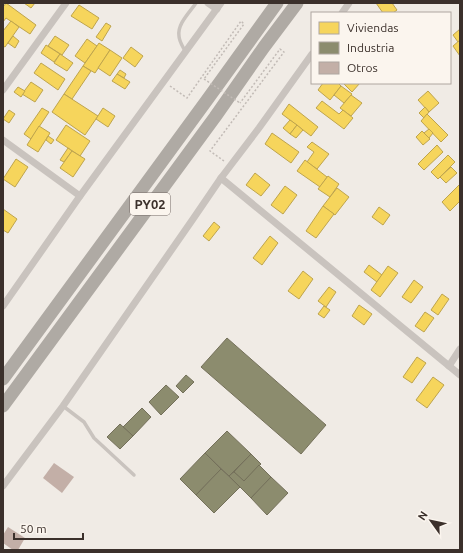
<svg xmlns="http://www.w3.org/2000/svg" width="463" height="553" font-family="Ubuntu,sans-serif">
  <rect width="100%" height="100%" fill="#f0ebe5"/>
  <!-- homes -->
  <g fill="#f6d55c" stroke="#bea44d">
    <path d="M6 3 36 25 30 34 6 18 3 22V7Z"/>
    <path d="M24 3H35L31 8Z"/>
    <path d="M376 3H392L397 10 393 13H383Z"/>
    <path d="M79 5 99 18 92 29 71 16Z"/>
    <path d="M11 21 19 27 5 47 3 46V31Z"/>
    <path d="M106 23 111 26 102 41 96 37Z"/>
    <path d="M460 29V40L458 42 453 35Z"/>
    <path d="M13 36 19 41 15 48 8 43Z"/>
    <path d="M55 36 69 45 62 55 48 46Z"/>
    <path d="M87 39 97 46 85 63 75 56Z"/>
    <path d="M460 40V56L453 46Z"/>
    <path d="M99 43 110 50 95 73 83 66Z"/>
    <path d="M46 45 60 54 54 62 41 53Z"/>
    <path d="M131 47 143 56 135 67 123 58Z"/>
    <path d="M110 50 122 58 110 76 98 68Z"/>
    <path d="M60 54 73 63 67 71 54 63Z"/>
    <path d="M41 63 65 79 58 90 34 73Z"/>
    <path d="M83 66 91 71 72 99 64 94Z"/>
    <path d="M120 70 126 74 124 78 117 74Z"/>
    <path d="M117 74 130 82 125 89 112 81Z"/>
    <path d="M31 82 43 90 35 102 22 94Z"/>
    <path d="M323 83H338L341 86 330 100 318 90Z"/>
    <path d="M343 83H360L352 92Z"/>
    <path d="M341 86 352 94 344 103 334 95Z"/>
    <path d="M18 87 25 91 21 97 14 92Z"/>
    <path d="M428 91 439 103 429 112 418 100Z"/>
    <path d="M64 94 98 116 85 135 52 112Z"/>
    <path d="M351 95 362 103 351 116 340 108Z"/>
    <path d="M322 101 339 114 343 110 353 118 344 129 316 108Z"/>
    <path d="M289 104 318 127 311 136 282 114Z"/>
    <path d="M425 107 429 112 424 118 419 113Z"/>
    <path d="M42 108 49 112 31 139 24 134Z"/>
    <path d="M103 108 115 116 108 127 96 119Z"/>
    <path d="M9 110 15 114 9 123 3 119Z"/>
    <path d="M427 114 448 135 441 142 421 121Z"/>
    <path d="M290 120 297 125 290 134 283 128Z"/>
    <path d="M66 125 90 141 80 156 56 140Z"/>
    <path d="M297 125 303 130 296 138 290 134Z"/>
    <path d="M39 126 50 133 38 152 27 145Z"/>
    <path d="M429 129 433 133 429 138 424 133Z"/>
    <path d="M422 131 430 139 423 145 416 137Z"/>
    <path d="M272 133 299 152 291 163 265 144Z"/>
    <path d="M48 136 54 140 51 144 46 140Z"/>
    <path d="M312 142 329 154 317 169 307 162 314 152 307 147Z"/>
    <path d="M437 145 443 152 424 170 418 164Z"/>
    <path d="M68 148 72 151 64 162 60 160Z"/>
    <path d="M72 151 85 159 73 177 60 168Z"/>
    <path d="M448 155 455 162 438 179 431 172Z"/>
    <path d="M16 159 28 167 15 187 3 179Z"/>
    <path d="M305 160 327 177 320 187 297 171Z"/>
    <path d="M451 167 457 173 446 183 440 177Z"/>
    <path d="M255 173 270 185 261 196 246 185Z"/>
    <path d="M328 176 339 184 330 197 318 189Z"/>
    <path d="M460 184V201L450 211 442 202Z"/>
    <path d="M285 186 297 195 283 214 271 205Z"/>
    <path d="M337 188 349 197 335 215 323 206Z"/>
    <path d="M323 206 334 214 316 238 306 231Z"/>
    <path d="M379 207 390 215 383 225 372 217Z"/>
    <path d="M3 209 17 219 8 233 3 230Z"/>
    <path d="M214 222 220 227 209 241 203 236Z"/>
    <path d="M270 236 278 243 262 265 253 258Z"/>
    <path d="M369 265 382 275 377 282 364 272Z"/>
    <path d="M388 266 398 273 380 297 371 290Z"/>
    <path d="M303 271 313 279 299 299 288 291Z"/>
    <path d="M414 280 423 287 411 303 402 297Z"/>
    <path d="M329 287 336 292 326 307 318 301Z"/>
    <path d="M442 294 449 299 438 315 431 310Z"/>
    <path d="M359 305 372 314 364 325 352 316Z"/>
    <path d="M324 306 330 310 324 318 318 314Z"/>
    <path d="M425 312 434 318 424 332 415 326Z"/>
    <path d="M417 357 426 363 412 383 403 377Z"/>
    <path d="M433 377 444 385 427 408 416 400Z"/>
  </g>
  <!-- industry -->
  <g fill="#8c8c6e" stroke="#74705a">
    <path d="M227 338 326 425 301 454 201 367Z"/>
    <path d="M186 375 194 382 183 393 176 386Z"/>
    <path d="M166 385 179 397 161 415 149 402Z"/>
    <path d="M142 408 151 417 133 436 123 427Z"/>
    <path d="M120 424 133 436 120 449 107 437Z"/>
    <path d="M227 431 251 454 229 476 205 453Z"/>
    <path d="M205 453 221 469 196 495 180 479Z"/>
    <path d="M251 454 261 464 244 481 234 472Z"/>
    <path d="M259 465 271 477 251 498 229 476 234 472 244 481Z"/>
    <path d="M221 469 240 487 214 513 196 495Z"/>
    <path d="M271 477 288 493 267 515 251 498Z"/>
  </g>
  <!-- building -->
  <g fill="#c3afa7">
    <path d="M54 463 74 477 62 493 43 478Z"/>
    <path d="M8 527 25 538 18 550H13L3 543V535Z"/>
  </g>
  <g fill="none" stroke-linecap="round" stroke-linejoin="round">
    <!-- path -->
    <g stroke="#c2bbb6" stroke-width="1.5" stroke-dasharray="2 2" stroke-linecap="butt">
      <path d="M170 86 187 98 241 21 244 24 204 79"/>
      <path d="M224 161 210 151 284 52 280 49 240 103"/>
    </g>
    <!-- lane -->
    <g stroke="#c9c3be" stroke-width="3.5">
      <path d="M185 51C183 47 179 41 179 36 177 24 190 12 196 3"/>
      <path d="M63 406 84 422 94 438 134 475"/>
    </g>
    <!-- street -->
    <g stroke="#c9c3be" stroke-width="7">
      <path d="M208 3 217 9"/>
      <path d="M342 13 349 3"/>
      <path d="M3 90 66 3"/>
      <path d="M3 140 80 196"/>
      <path d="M221 178 460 375"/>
      <path d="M3 306 80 196 221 3"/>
      <path d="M449 366 460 349"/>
      <path d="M3 486 63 406 193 219 221 178 259 128 312 54"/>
    </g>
    <!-- highway -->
    <g stroke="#afaaa4" stroke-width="13">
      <path d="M3 379 207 100 277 3"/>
      <path d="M3 406 215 117 264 47 297 3"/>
    </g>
    <!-- path-bridge -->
    <path stroke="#c2bbb6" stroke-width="1.5" stroke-dasharray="2 2" stroke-linecap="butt" d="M204 79 240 103"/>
  </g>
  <g text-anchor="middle" stroke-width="4" stroke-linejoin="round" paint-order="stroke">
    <!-- shield labels -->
    <rect fill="#fbf5ee" stroke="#756b66" stroke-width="1" x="130" y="193" width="40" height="22" rx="3"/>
    <g font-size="13" font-weight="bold" fill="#3b302b">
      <text x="150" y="209">PY02</text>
    </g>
  </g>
  <!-- border -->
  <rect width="463" height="553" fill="none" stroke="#3b302b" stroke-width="8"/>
  <!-- legend -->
  <rect x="311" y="12" width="140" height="72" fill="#fbf5ee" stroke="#aea6a0"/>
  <rect x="319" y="22" width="20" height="12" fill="#f6d55c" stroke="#aea6a0"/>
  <text x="347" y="32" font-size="12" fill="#3b302b">Viviendas</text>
  <rect x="319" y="42" width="20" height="12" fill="#8c8c6e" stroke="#aea6a0"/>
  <text x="347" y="52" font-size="12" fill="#3b302b">Industria</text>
  <rect x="319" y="62" width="20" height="12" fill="#c3afa7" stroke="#aea6a0"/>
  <text x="347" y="72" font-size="12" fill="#3b302b">Otros</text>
  <!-- north arrow -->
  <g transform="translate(431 521) rotate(303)" stroke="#fbf5ee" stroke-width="3" paint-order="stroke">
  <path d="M0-3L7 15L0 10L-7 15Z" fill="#3b302b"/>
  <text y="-6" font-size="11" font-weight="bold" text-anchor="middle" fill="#3b302b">N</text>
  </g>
  <!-- scale -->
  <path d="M14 533v6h69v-6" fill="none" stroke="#3b302b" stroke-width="2"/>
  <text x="20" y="533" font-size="12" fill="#3b302b" stroke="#fbf5ee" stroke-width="3" paint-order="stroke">50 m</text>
</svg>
